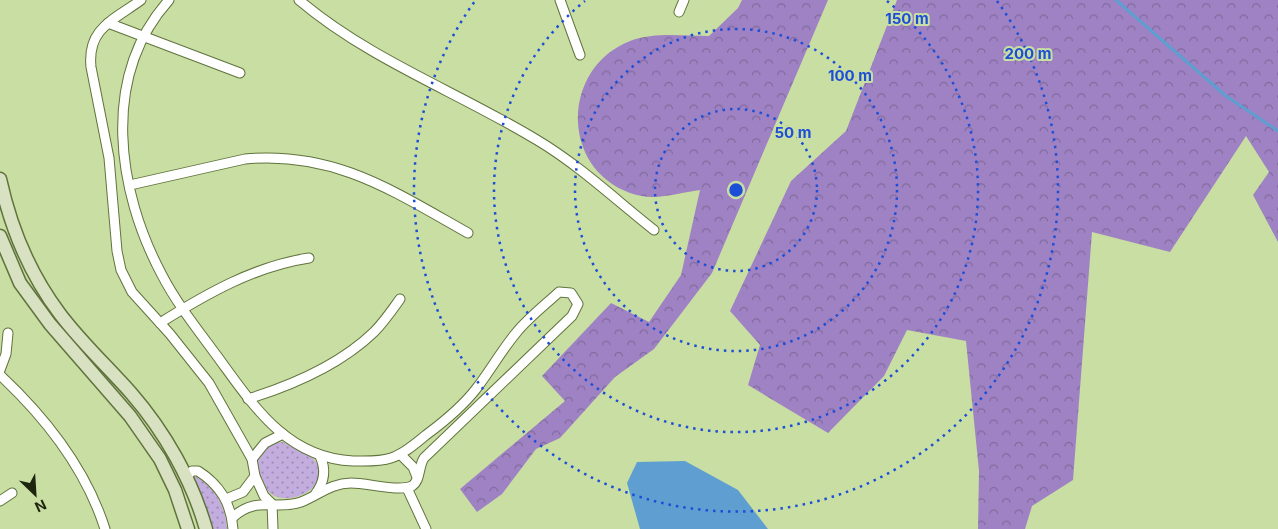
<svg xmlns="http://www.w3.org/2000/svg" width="1278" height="529" font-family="Inter,sans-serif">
  <defs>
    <pattern id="grass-dots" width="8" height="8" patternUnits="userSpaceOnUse" patternTransform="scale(1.25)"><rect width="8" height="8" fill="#c2adde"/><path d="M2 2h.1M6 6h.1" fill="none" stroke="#9d8db2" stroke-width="1.8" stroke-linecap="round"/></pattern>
    <pattern id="forest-crowns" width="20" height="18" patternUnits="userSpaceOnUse" patternTransform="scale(1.25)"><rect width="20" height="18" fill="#9f82c3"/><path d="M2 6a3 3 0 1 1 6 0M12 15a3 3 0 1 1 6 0" fill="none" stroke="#816a9d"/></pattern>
  </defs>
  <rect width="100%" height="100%" fill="#c8dea3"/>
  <!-- grass -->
  <g fill="url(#grass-dots)">
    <path d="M283 442C293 448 310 453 316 462 333 488 285 510 268 491 261 484 259 472 257 463 260 450 270 442 283 442Z"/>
    <path d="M191 474C213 485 226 504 227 529H209Z"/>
  </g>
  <!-- forest -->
  <g fill="url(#forest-crowns)">
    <path d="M742 0H828L712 273 654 349 615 377 560 438 536 449 502 494 477 512 460 489 565 401 542 376 611 303 649 322 681 275 700 190C676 193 655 202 630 193 560 168 561 68 630 41 654 32 683 36 709 36L738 8Z"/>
    <path d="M897 0H1278V242L1253 195 1269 172 1246 136 1170 252 1092 232 1073 480 1032 506 1025 529H978L979 471 966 341 907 330 884 376 828 433 748 385 760 345 730 311 791 181 846 131Z"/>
  </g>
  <!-- water -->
  <path fill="#5f9ed0" d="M685 461 738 490 768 529H640L627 483 637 462Z"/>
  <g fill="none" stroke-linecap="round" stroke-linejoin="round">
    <!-- stream -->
    <path stroke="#5f9ed0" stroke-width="3" d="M1116 0 1226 96 1278 131"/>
    <!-- street casing -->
    <g stroke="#60733c" stroke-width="11">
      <g id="street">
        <path d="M141 0C114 20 87 28 91 67L109 158 117 251 121 270 132 292 170 334 209 383 252 459 255 476 264 496 272 504 273 529"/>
        <path d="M169 0C100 77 117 191 162 275 177 304 198 330 217 356 253 405 286 458 353 461 365 461 379 462 391 458 404 454 416 443 426 435 445 421 462 407 476 389 490 371 501 351 516 333 528 318 545 305 559 292L571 293 578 304 572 316 424 458C418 467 421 480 412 486 398 492 368 483 351 483 331 483 319 495 301 502 275 511 256 495 232 518"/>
        <path d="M299 0C370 60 458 92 537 140 579 165 616 200 654 230"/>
        <path d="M560 0 580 55"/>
        <path d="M679 12 684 0"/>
        <path d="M108 23 240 73"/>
        <path d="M130 185 245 159C335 151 393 191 468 233"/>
        <path d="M160 323C206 294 255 266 309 258"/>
        <path d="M0 370 6 354 8 333"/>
        <path d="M0 375C46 418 86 469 105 529"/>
        <path d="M248 399C293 385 340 365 374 332 384 322 392 310 400 299"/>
        <path d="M400 454 413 467 417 477"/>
        <path d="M252 459 265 443 283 434"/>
        <path d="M187 476 192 471H198C220 485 231 503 233 529"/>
        <path d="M407 488 426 529"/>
        <path d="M316 493C325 481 326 469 320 456"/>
        <path d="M226 499 243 492 255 476"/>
        <path d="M0 501 12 493"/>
      </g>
    </g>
    <!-- secondary casing -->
    <g stroke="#60733c" stroke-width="15">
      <g id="secondary">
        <path d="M0 179C11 229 29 273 60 314 81 342 108 367 131 393 165 432 192 480 206 529"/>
        <path d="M0 236 20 283 50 324 130 416 160 459 175 490 188 529"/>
      </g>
    </g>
    <!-- street -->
    <use href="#street" stroke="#fff" stroke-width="9"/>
    <!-- secondary -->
    <use href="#secondary" stroke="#d8e1c1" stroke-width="12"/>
  </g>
  <!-- distance rings -->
  <g fill="none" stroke="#1d4ed8" stroke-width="2.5" stroke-dasharray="2.5 5">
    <circle cx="736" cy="190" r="81"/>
    <circle cx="736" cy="190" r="161"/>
    <path d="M887 1A242 242 0 1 1 585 1"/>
    <path d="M997 1A322 322 0 1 1 475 1"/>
  </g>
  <circle cx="736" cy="190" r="8" fill="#1d4ed8" stroke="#c8dea3" stroke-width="2.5"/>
  <g font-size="15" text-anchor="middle" font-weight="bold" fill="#1d4ed8" stroke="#c8dea3" stroke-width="4" stroke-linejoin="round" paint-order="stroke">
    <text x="907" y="24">150 m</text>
    <text x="1028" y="59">200 m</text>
    <text x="850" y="81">100 m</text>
    <text x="793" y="138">50 m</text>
  </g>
  <!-- north arrow -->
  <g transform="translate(35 494) rotate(155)" stroke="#c8dea3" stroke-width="4" paint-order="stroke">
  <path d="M0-4L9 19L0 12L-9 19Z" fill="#1d250e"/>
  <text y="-8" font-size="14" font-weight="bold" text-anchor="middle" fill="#1d250e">N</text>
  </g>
</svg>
